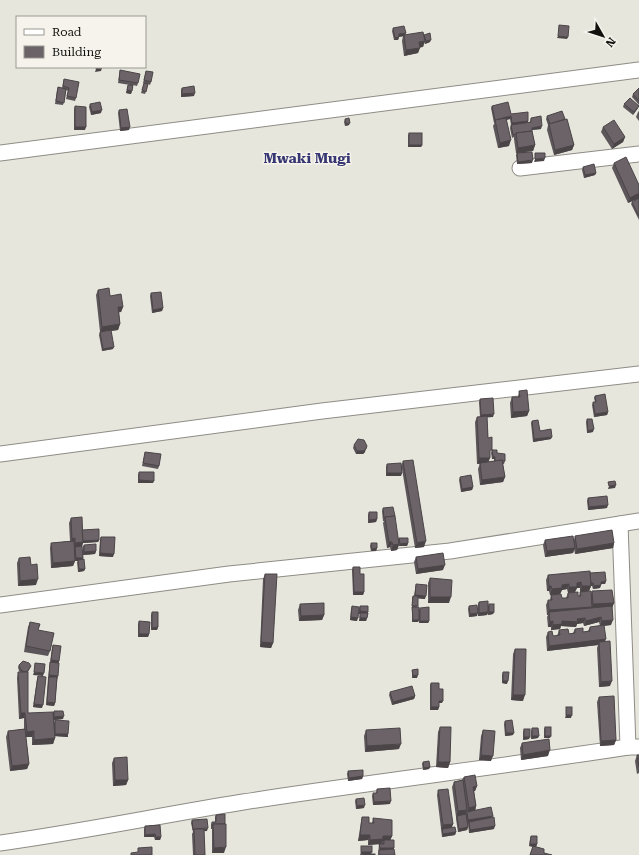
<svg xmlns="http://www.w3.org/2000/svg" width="639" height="855" font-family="'Roboto Serif',serif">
  <rect width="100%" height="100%" fill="#e7e6dd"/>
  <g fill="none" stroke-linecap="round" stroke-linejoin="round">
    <!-- minor casing -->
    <g stroke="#8e8c85" stroke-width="17">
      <g id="minor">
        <path d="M0 153 639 70"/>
        <path d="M520 168 639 154"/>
        <path d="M0 454 322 411 639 374"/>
        <path d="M620 524 628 747H639"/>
        <path d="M0 605 229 574 450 551 639 521"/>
        <path d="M0 843C81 832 162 815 243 802 371 782 500 767 628 747"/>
      </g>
    </g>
    <!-- minor -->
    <use href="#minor" stroke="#fff" stroke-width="15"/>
  </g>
  <!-- wall -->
  <g fill="#5c5559">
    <path d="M393 28 405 35 424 37V35L430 42 425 44 424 42 423 47H420L418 53 404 56 402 41 403 36 399 37 398 40H394L392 31Z"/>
    <path d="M120 70 138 83 137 86 133 85 131 94 126 93 128 85H130L118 83Z"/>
    <path d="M146 71 151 82 150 85 148 84 145 94 141 93 144 83H143Z"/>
    <path d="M64 79 76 98 75 101 66 99 68 91 66 90 63 105 55 104 57 90 58 87 62 88Z"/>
    <path d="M182 88 194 96 181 97V90Z"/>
    <path d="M639 88V105L632 97 633 94Z"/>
    <path d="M90 104 101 113 91 115 89 107Z"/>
    <path d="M624 104 638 108 633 115 623 107Z"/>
    <path d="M75 106 85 130H74V109Z"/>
    <path d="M492 106 511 114 528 121V122H530L531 118 541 129 532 130 535 145 533 151 524 152 532 163 517 164 516 155 517 153H516L514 139V137L512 138 510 128 511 125H515H511L510 119 506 120 509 146 498 148 493 126 495 122 494 123 491 108Z"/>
    <path d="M119 110 129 130 120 131 118 113Z"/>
    <path d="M639 111V121L636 117 638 112Z"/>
    <path d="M547 116 565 119 574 145 572 150 554 155 547 130 548 125 546 119Z"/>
    <path d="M345 119 349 125 345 126 344 122Z"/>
    <path d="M603 127 625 137 623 142 612 149 601 132Z"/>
    <path d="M409 133 422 145 421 147H408V135Z"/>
    <path d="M614 163 639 198 628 203 612 168Z"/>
    <path d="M583 167 596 173 595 175 584 178 582 170Z"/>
    <path d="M639 198V220L631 204 632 202Z"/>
    <path d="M98 290 110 296 123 307 121 312H119L120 324 118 330 111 331 113 349 102 351 99 335 100 332 96 295Z"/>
    <path d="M151 293 163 308 162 311 152 313 150 296Z"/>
    <path d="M519 391 529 411 527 416 511 418 510 403 512 397H518Z"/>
    <path d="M595 396 608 412 607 415 594 417 592 405 593 402H595L594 398Z"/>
    <path d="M480 399 493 417H487L488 438 490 455 488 462 494 461V459H492L491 453 492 450 497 453 505 461 504 464H503L505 477 503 482 480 485 478 469 480 463H481L477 464 475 422 477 417H480L479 402Z"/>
    <path d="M587 419 593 432 587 433 586 422Z"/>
    <path d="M532 421 540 431 551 439 533 442 531 423Z"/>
    <path d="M354 445 365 452 363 454H356L353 448Z"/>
    <path d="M145 452 159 466 158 469 142 466Z"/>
    <path d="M403 461 424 547 415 548 402 469 401 476H386V467L387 464 401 466Z"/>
    <path d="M139 472 153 483H138V475Z"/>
    <path d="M460 477 473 487 472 490 461 492 459 480Z"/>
    <path d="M588 498 607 508 588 510 587 501Z"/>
    <path d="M383 508 398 541 399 538 408 543 407 546H399V545L397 550 391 551 390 547 387 548 383 523 384 521H383L382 511Z"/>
    <path d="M369 512 377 519 376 522 368 523V515Z"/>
    <path d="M71 518 82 531 99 540 98 542 83 543 82 547 83 558V559L85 569 84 571 78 572 77 562 78 561H75L73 566 51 568 50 548 51 543 70 541 69 523Z"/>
    <path d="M575 536 614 543 613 548 575 554 574 549 573 553 545 557 543 545 545 540H574Z"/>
    <path d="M101 537 113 557 99 556 100 539Z"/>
    <path d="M371 543 377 548 376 551H371L370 546Z"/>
    <path d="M84 545 96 551 95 554 83 555V547Z"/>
    <path d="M416 557 443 570 416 574 414 562Z"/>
    <path d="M19 558 31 565 36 585 18 586 17 563Z"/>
    <path d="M353 567 360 574 364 592 363 595H353L352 570Z"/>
    <path d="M590 573 606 581 605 584H601L600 588 593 589 592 586H591L589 591 580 592V588H577L575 592 568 593 567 589 562 590 560 594 550 595 549 591H547L546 580 548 575Z"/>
    <path d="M265 574 273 643 271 648 260 647 263 579Z"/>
    <path d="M430 578 449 603H428V583Z"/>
    <path d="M416 584 425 599 418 598 417 607 419 620 418 622H412V598L413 596H414Z"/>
    <path d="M592 591 614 603 612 607 611 625 604 626 605 642 610 686 599 687 597 648 598 645 547 651 546 637 548 632 553 636H557L559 630 569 634 573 633 575 629 583 632 588 631 590 627 600 626 599 622 584 626 583 623 577 624 576 627 561 626 560 629 551 630V627H548L547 617 548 615H547L546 605 548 600H550L551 595 562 598H566L568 593 579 596 580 592 591 594Z"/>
    <path d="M479 602 488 606 489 604 494 612 493 614 488 615V613L487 615 478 616V604Z"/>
    <path d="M300 604 324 615 322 620 299 621 298 610Z"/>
    <path d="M352 606 357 621 350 620 351 609Z"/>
    <path d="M360 606 368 612 367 618 366 621H359L360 614H359V609Z"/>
    <path d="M469 606 477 616 469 617 468 609Z"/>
    <path d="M420 608 429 621 428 623H419V610Z"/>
    <path d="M152 612 158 627 157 630H151V615Z"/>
    <path d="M139 621 149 634 148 637H138V624Z"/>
    <path d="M30 622 38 630 50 651 48 656 24 652 28 627Z"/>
    <path d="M53 645 59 661 55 703 54 706 46 705 48 678 52 648Z"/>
    <path d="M515 649 523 701 511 700 513 654Z"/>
    <path d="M19 665 31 666 28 672V713H53L54 711 63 719 54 720V728V723L55 720 68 737 55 736V738L53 744 32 745V737H26L29 764 27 769 10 771 6 737 8 731 24 729V718L19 719 17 678 18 672H20L19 671 18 667Z"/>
    <path d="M412 670 417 678H412Z"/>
    <path d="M503 672 507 684 502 683V675Z"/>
    <path d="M38 676 42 708 33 707 37 679Z"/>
    <path d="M431 683 439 689 442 703H439V707L438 710H430V685Z"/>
    <path d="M390 692 415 696 414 699 392 705 389 695Z"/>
    <path d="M599 697 616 740 614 745 600 746 597 702Z"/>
    <path d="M505 721 513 735 505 736 504 724Z"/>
    <path d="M440 727 450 762 448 768 436 767 438 732Z"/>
    <path d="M545 727 550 738H544V729Z"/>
    <path d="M532 728 538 738 531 739V731Z"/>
    <path d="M524 729 529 739 523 740V732Z"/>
    <path d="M366 730 399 749 365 752 364 736Z"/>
    <path d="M483 730 491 761 479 760 481 736Z"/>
    <path d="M522 743 548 756 521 760 520 748Z"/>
    <path d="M637 755H639V773L637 774 635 761Z"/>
    <path d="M114 758 128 780 126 785 113 786 112 763Z"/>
    <path d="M423 762 430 767 429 769 423 770 422 764Z"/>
    <path d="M348 771 363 776 362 779 348 781 347 774Z"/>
    <path d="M464 777 477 786 475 791H474L476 806 475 811 492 817 494 829 469 833 468 824V823H467L468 827 467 830 458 832 456 819V817L452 787 454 782 462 780Z"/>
    <path d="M377 789 390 804 373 805 372 796 373 793H376Z"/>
    <path d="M438 790 453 824 452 827 456 832 455 835 442 837 437 795Z"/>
    <path d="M356 799 364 808 356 809 355 801Z"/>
    <path d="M216 815 224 853H212V829H211V825L212 822H215V817Z"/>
    <path d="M362 817 369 823H372L373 818 392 836 390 840 394 848 393 849 395 855H378L379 844 368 845V840L358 841 361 822Z"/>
    <path d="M192 820 207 831H204L205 855H193L192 834 193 832 191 823Z"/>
    <path d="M145 826 161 837 160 840H155L154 837H144V829Z"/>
    <path d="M531 836 537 844 536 847 544 853 552 855H530L533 847 529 846 530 839Z"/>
  </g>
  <!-- shaded-wall -->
  <g fill="#4b4548">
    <path d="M406 33 405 36 398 37 399 34Z"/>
    <path d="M558 36 568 37 567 39 557 38Z"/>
    <path d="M399 37 398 40H394L395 38Z"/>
    <path d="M431 40 430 42 425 44 426 41Z"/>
    <path d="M425 41 423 47 417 48 419 42Z"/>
    <path d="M420 48 418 53 404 56 406 50Z"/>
    <path d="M102 68 101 71 95 72 96 69Z"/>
    <path d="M127 90 132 91 131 94 126 93Z"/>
    <path d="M195 93 194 96 181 97 182 94Z"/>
    <path d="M639 106 638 108 633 115 634 112Z"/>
    <path d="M102 110 101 113 91 115 92 112Z"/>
    <path d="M511 116 510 119 496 122 495 120V122L494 123 495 120Z"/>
    <path d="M528 121V123L511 125 512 123Z"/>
    <path d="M350 123 349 125 345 126 346 124Z"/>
    <path d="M542 126 541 129 531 130 532 128Z"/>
    <path d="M75 127H86L85 130H74Z"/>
    <path d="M130 127 129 130 120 131 121 128Z"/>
    <path d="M625 137 623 142 612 149 614 144Z"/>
    <path d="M511 140 509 146 498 148 500 143Z"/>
    <path d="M409 145H422L421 147H408Z"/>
    <path d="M535 145 533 151 516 153 518 148Z"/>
    <path d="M574 145 572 150 554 155 555 150Z"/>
    <path d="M545 158 544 161 534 162 535 159Z"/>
    <path d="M533 160 532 163 517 164 518 162Z"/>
    <path d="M596 173 595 175 584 178 585 175Z"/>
    <path d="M639 193V198L628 203 630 198Z"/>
    <path d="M118 307H123L121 312 116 313Z"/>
    <path d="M163 308 162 311 152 313 153 310Z"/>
    <path d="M120 324 118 330 100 332 102 327Z"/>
    <path d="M114 347 113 349 102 351 103 349Z"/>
    <path d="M529 411 527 416 511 418 513 412Z"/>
    <path d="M608 412 607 415 594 417 595 414Z"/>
    <path d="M494 414 493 417 480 418 481 415Z"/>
    <path d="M594 429 593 432 587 433 588 431Z"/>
    <path d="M552 437 551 439 533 442 534 439Z"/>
    <path d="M366 449 365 452 363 454H356L357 451Z"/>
    <path d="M493 456 495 457 494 459H492Z"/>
    <path d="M479 458H490L488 463 477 464Z"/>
    <path d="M387 473H402L401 476H386Z"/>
    <path d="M505 477 503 482 480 485 482 480Z"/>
    <path d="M139 480 154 481 153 483H138Z"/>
    <path d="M616 485 615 488 608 489 609 486Z"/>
    <path d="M473 487 472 490 461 492 462 489Z"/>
    <path d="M608 505 607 508 588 510 589 507Z"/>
    <path d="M377 519 376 522 368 523 369 520Z"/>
    <path d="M75 538 73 544H70L72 539Z"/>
    <path d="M99 540 98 542 83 543 81 548H73L75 543 83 541Z"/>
    <path d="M426 541 424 547 415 548 417 543Z"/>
    <path d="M389 542H392L390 547 387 548Z"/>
    <path d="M408 543 407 546H399L400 544Z"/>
    <path d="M614 543 613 548 575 554 577 549Z"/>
    <path d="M399 544 397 550 391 551 393 545Z"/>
    <path d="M377 548 376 551H371L372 549Z"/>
    <path d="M575 548 573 553 545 557 547 551Z"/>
    <path d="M96 551 95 554 83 555 84 552Z"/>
    <path d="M100 553 114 554 113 557 99 556Z"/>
    <path d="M76 558H83L82 561H75Z"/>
    <path d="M75 561 73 566 51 568 53 563Z"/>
    <path d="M445 565 443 570 416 574 418 569Z"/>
    <path d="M79 569H85L84 571 78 572Z"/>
    <path d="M38 579 36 585 18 586 20 581Z"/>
    <path d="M606 581 605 584H600L601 582Z"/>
    <path d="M581 582 580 588H577L575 592 568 593 569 587 577 583Z"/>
    <path d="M591 583H593L592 586H591L589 591 580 592 582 586Z"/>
    <path d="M569 584 567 589 562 590 560 594 550 595 552 589 562 585Z"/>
    <path d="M601 585 600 588 593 589 594 586Z"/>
    <path d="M549 586H551L549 591H547Z"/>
    <path d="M354 592H364L363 595H353Z"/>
    <path d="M415 595 426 596 425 599 414 598Z"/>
    <path d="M430 597H451L449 603H428Z"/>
    <path d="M614 603 612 608 591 610 593 604Z"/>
    <path d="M592 607 590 612H549L548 615H547L549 610Z"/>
    <path d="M360 611 368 612 367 614H359Z"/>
    <path d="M488 612 487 615 478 616 479 613Z"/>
    <path d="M489 612H494L493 614 488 615Z"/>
    <path d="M478 613 477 616 469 617 470 614Z"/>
    <path d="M324 615 322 620 299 621 301 616Z"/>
    <path d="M351 617 358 618 357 621 350 620Z"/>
    <path d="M601 617 599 622 584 626 586 621Z"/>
    <path d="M360 618H367L366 621H359Z"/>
    <path d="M585 618 583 623 577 624 576 627 561 626 560 629 551 630 553 625 562 621Z"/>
    <path d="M413 620H419L418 622H412Z"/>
    <path d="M613 620 611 625 600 626 602 621Z"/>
    <path d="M420 621H429L428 623H419Z"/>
    <path d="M553 621 551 627H548L550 622Z"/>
    <path d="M158 627 157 630H151L152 628Z"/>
    <path d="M139 634H149L148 637H138Z"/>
    <path d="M606 639 604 644 599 642 598 645 547 651 549 646Z"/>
    <path d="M261 642 273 643 271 648 260 647Z"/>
    <path d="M51 660 59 661 58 664 50 663Z"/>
    <path d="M34 672 44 673 43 676 33 675Z"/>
    <path d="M49 675 58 676 57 679 48 678Z"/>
    <path d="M418 675 417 678H412L413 676Z"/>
    <path d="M503 681H508L507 684 502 683Z"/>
    <path d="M612 681 610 686 599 687 601 682Z"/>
    <path d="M513 695H525L523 701 511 700Z"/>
    <path d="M415 696 414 699 392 705 393 702Z"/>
    <path d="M439 701H443L442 703H438Z"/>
    <path d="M47 702 55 703 54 706 46 705Z"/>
    <path d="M34 704 43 705 42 708 33 707Z"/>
    <path d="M431 707H439L438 710H430Z"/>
    <path d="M21 713H25L24 718 19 719Z"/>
    <path d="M566 715H572L571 718H565Z"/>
    <path d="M64 716 63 719 53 720 54 717Z"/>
    <path d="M34 731 32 737H25L27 732Z"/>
    <path d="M506 733H514L513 735 505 736Z"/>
    <path d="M55 734H68V737L54 736Z"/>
    <path d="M532 736H539L538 738 531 739Z"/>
    <path d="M545 736H551L550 738H544Z"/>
    <path d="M524 737H530L529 739 523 740Z"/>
    <path d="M55 738 53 744 32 745 34 740Z"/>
    <path d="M616 740 614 745 600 746 601 741Z"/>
    <path d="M401 744 399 749 365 752 367 746Z"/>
    <path d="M550 750 548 756 521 760 523 755Z"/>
    <path d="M481 755 493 756 491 761 479 760Z"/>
    <path d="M438 762H450L448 768 436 767Z"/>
    <path d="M29 764 27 769 10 771 12 766Z"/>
    <path d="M430 767 429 769 423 770 424 768Z"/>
    <path d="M363 776 362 779 348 781 349 778Z"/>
    <path d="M115 780H128L126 785 113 786Z"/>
    <path d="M477 786 475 791 471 792 473 787Z"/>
    <path d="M391 801 390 804 373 805 374 802Z"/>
    <path d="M365 805 364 808 356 809 357 806Z"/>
    <path d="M476 806 475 812 467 813 469 808Z"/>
    <path d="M467 810 465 815 456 817 458 811Z"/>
    <path d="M493 816 492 818 469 822 468 823H467L468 820Z"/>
    <path d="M453 824 451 829H442L441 830 443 825Z"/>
    <path d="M495 826 494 829 469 833 470 830Z"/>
    <path d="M468 827 467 830 458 832 459 829Z"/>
    <path d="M208 828 207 831 194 832V830Z"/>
    <path d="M456 832 455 835 442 837 443 834Z"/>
    <path d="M155 834 154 837H144L145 835Z"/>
    <path d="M360 835H370L368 840 358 841Z"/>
    <path d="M383 836H392L390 841H382L381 844 368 845 370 840Z"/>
    <path d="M156 837H161L160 840H155Z"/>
    <path d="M530 844H537L536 847 529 846Z"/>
    <path d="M226 847 224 853H212L214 848Z"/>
    <path d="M380 848H394L393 850 379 851Z"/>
    <path d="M361 852H372L371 854 360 855Z"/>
  </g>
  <!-- building -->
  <g fill="#6b6367" stroke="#4b4548">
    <path d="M559 25 569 26 568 37 558 36Z"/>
    <path d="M404 26 406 33 399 34V37L395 38 393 28Z"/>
    <path d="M423 32 425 41 419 42 420 48 406 50 404 35Z"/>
    <path d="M430 33 431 40 426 41 424 35Z"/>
    <path d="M96 67H102V68L96 69Z"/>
    <path d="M120 70 140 74 138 83 119 80Z"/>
    <path d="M146 71 153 72 151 82 144 80Z"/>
    <path d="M64 79 79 82 76 98 67 96 69 88 63 86Z"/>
    <path d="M144 83 148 84 146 92 142 90Z"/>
    <path d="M128 85H133L132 91 127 90Z"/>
    <path d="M194 86 195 93 182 94V88Z"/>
    <path d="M58 87 66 89 64 103 56 101Z"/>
    <path d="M639 88V101L633 94Z"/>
    <path d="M630 98 639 106 634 112 624 104Z"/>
    <path d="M100 102 102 110 92 112 90 104Z"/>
    <path d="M508 102 511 114 528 112V121L512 123 511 116 495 120 492 106Z"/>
    <path d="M75 106 86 107V127H75Z"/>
    <path d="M127 109 130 127 121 128 119 110Z"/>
    <path d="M562 111 565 119 550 124 547 116Z"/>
    <path d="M541 116 542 126 532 128V131L516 133 515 134 513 135 511 125 531 122V118Z"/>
    <path d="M349 118 350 123 346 124 345 119Z"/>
    <path d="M506 118 511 140 500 143 495 120Z"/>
    <path d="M567 119 574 145 555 150 549 124Z"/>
    <path d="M614 120 625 137 614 144 603 127Z"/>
    <path d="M532 131 535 145 518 148 516 133Z"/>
    <rect x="409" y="133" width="13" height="12"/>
    <path d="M532 152 533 160 518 162 517 153Z"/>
    <path d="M535 153H545V158L535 159Z"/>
    <path d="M626 157 639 185V193L630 198 614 163Z"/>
    <path d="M594 164 596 173 585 175 583 167Z"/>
    <path d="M639 198V216L632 202Z"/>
    <path d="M109 288 110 296 121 294 123 307H118L120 324 102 327 98 290Z"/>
    <path d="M161 292 163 308 153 310 151 293Z"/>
    <path d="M111 330 114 347 103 349 100 332Z"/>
    <path d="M527 390 529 411 513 412 512 397H520L519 391Z"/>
    <path d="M605 394 608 412 595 414 593 402H596L595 396Z"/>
    <path d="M493 398 494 414 481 415 480 399Z"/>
    <path d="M487 416 488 438 492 437V450H490V458H479L477 417Z"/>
    <path d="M587 419H592L594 429 588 431Z"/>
    <path d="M538 420 540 431 551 429 552 437 534 439 532 421Z"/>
    <path d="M358 439 364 440 367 446 366 449 363 451H357L354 445Z"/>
    <path d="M492 450H497V453L505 454V461H503L502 460 495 461V457L493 456Z"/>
    <path d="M145 452 161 454 159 466 143 463Z"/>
    <path d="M413 460 426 541 417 543 403 461Z"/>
    <path d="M502 460 505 477 482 480 480 463Z"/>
    <path d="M401 463 402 473H387V464Z"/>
    <path d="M139 472H154V481L139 480Z"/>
    <path d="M471 475 473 487 462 489 460 477Z"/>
    <path d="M615 481 616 485 609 486 608 482Z"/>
    <path d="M607 496 608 505 589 507 588 498Z"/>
    <path d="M393 507 395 516 385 517V518H384L383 508Z"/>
    <path d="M369 512H377V519L369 520Z"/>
    <path d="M395 516 399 544 393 545 392 542H389L385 517Z"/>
    <path d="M82 517 83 542 75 543V538L72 539 71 518Z"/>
    <path d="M99 529V540L83 541 82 530Z"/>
    <path d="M612 530 614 543 577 549 575 536Z"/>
    <path d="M573 536 575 548 547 551 545 540Z"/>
    <path d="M101 537H115L114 554 100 553Z"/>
    <path d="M399 538H408V543L400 544Z"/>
    <path d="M74 541 75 561 53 563 51 543Z"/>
    <path d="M371 543H377V548L372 549Z"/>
    <path d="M96 544V551L84 552V545Z"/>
    <path d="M82 546 83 558H76L75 547Z"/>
    <path d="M443 553 445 565 418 569 416 557Z"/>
    <path d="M30 557 31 565 37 564 38 579 20 581 19 558Z"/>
    <path d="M84 559 85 569H79L78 560Z"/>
    <path d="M353 567H360V574H364V592H354Z"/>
    <path d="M590 571 591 586H582L581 582 577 583V587H569V584L562 585V588L552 589 551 586H549L548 575Z"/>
    <path d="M605 572 606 581 601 582V585L594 586 593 583H591L590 573Z"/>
    <path d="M265 574H277L273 643 261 642Z"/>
    <path d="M430 578 452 580 451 597H430Z"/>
    <path d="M416 584 427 585 426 596 415 595Z"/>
    <path d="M612 590 614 603 593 604 592 591Z"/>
    <path d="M591 591 592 607 549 610 548 600H552L551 595 561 594 562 598H568V593L578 592V596H581L580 592Z"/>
    <path d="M413 596H418V606H412Z"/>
    <path d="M488 601V612L479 613V602Z"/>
    <path d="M324 603V615L301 616 300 604Z"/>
    <rect x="489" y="604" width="5" height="8"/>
    <path d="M477 605 478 613 470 614 469 606Z"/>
    <path d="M352 606 359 607 358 618 351 617Z"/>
    <path d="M360 606H368V612L360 611Z"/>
    <path d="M612 606 613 620 602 621 601 617 586 621 585 618 577 619 578 622 562 621V624L553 625V621L550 622 549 612Z"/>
    <path d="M412 607H419V620H413Z"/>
    <path d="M429 607V621H420V608Z"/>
    <path d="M152 612H158V627L152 628Z"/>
    <path d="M360 613H368L367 618H360Z"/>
    <path d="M139 621 150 622 149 634H139Z"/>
    <path d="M30 622 40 624 38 630 54 633 50 651 26 646Z"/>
    <path d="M604 625 606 639 549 646 548 632 552 631 553 636 560 635 559 630 568 629 569 634 575 633V629L583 628V632L590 631V627Z"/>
    <path d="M610 641 612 681 601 682 599 642Z"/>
    <path d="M53 645 61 646 59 661 51 660Z"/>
    <path d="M515 649H526L525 695H513Z"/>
    <path d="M23 661 29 663 31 666 27 672 22 671 20 668 19 665Z"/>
    <path d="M50 662 59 663 58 676 49 675Z"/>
    <path d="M35 663 45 664 44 673 34 672Z"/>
    <path d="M418 669V675L413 676 412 670Z"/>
    <path d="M18 672H28V713L53 712 55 738 34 740V731L27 732 25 713H21Z"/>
    <path d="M503 672H509L508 681H503Z"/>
    <path d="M38 676 46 677 43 705 34 704Z"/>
    <path d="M49 677H57L55 703 47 702Z"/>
    <path d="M431 683H439V689H443V701H439V707H431Z"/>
    <path d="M412 686 415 696 393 702 390 692Z"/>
    <path d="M614 696 616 740 601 741 599 697Z"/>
    <rect x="566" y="707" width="6" height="8"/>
    <path d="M54 711H63L64 716 54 717Z"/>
    <path d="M55 720 69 721 68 734H55Z"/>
    <path d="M512 720 514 733H506L505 721Z"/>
    <path d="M440 727H451L450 762H438Z"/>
    <rect x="545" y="727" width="6" height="9"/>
    <path d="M400 728 401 744 367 746 366 730Z"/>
    <path d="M532 728H538L539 736H532Z"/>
    <path d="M25 729 29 764 12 766 8 731Z"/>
    <rect x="524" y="729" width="6" height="8"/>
    <path d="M483 730 495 731 493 756 481 755Z"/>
    <path d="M549 739 550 750 523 755 522 743Z"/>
    <path d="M637 755H639V767Z"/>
    <path d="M127 757 128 780H115L114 758Z"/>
    <path d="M429 761 430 767 424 768 423 762Z"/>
    <path d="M363 770V776L349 778 348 771Z"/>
    <path d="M475 775 477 786 473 787 476 806 469 808 464 777Z"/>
    <path d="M463 780 467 810 458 811 454 782Z"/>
    <path d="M390 788 391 801 374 802 373 793H377V789Z"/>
    <path d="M448 789 453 824 443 825 438 790Z"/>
    <path d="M364 798 365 805 357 806 356 799Z"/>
    <path d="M491 807 493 816 468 820 467 812Z"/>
    <path d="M225 814V824H213V826H212V822H216V815Z"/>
    <path d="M466 814 468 827 459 829 457 816Z"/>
    <path d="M362 817H369V823H374L373 818 392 820V836H383V839L370 840V835H360Z"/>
    <path d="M494 817 495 826 470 830 469 822Z"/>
    <path d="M207 819 208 828 194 829 193 830 192 820Z"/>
    <path d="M213 824H226V847L214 848Z"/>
    <path d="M160 825 161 837H156L155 834 145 835V826Z"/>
    <path d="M455 827 456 832 443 834 442 829Z"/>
    <path d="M194 829H204L205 855H195Z"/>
    <path d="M531 836H537V844H530Z"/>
    <path d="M384 840H394V848H380L379 844H384Z"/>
    <rect x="361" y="846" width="11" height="6"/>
    <path d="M533 846 544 849V853L552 855H530Z"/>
    <path d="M152 847V855H131V853L138 852V848Z"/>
    <path d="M394 849 395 855H379V850Z"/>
    <rect x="363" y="854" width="12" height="1"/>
  </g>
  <g text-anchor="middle" stroke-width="3" stroke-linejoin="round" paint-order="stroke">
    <!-- quarter labels -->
    <g font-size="14" font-weight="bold" fill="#363772" stroke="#f5f3eb">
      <text x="307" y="163">Mwaki Mugi</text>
    </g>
  </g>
  <!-- legend -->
  <rect x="16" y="16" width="130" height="52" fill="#f5f3eb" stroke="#9a9993"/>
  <rect x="24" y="29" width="20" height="6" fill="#ffffff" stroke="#9a9993"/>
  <text x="52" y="36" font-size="12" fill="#12110e">Road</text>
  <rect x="24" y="46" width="20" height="12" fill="#6b6367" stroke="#9a9993"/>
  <text x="52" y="56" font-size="12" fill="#12110e">Building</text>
  <!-- north arrow -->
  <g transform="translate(603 36) rotate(129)" stroke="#f5f3eb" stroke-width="3" paint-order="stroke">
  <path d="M0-3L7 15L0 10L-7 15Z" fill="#12110e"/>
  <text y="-6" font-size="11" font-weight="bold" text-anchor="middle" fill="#12110e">N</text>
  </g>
</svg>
